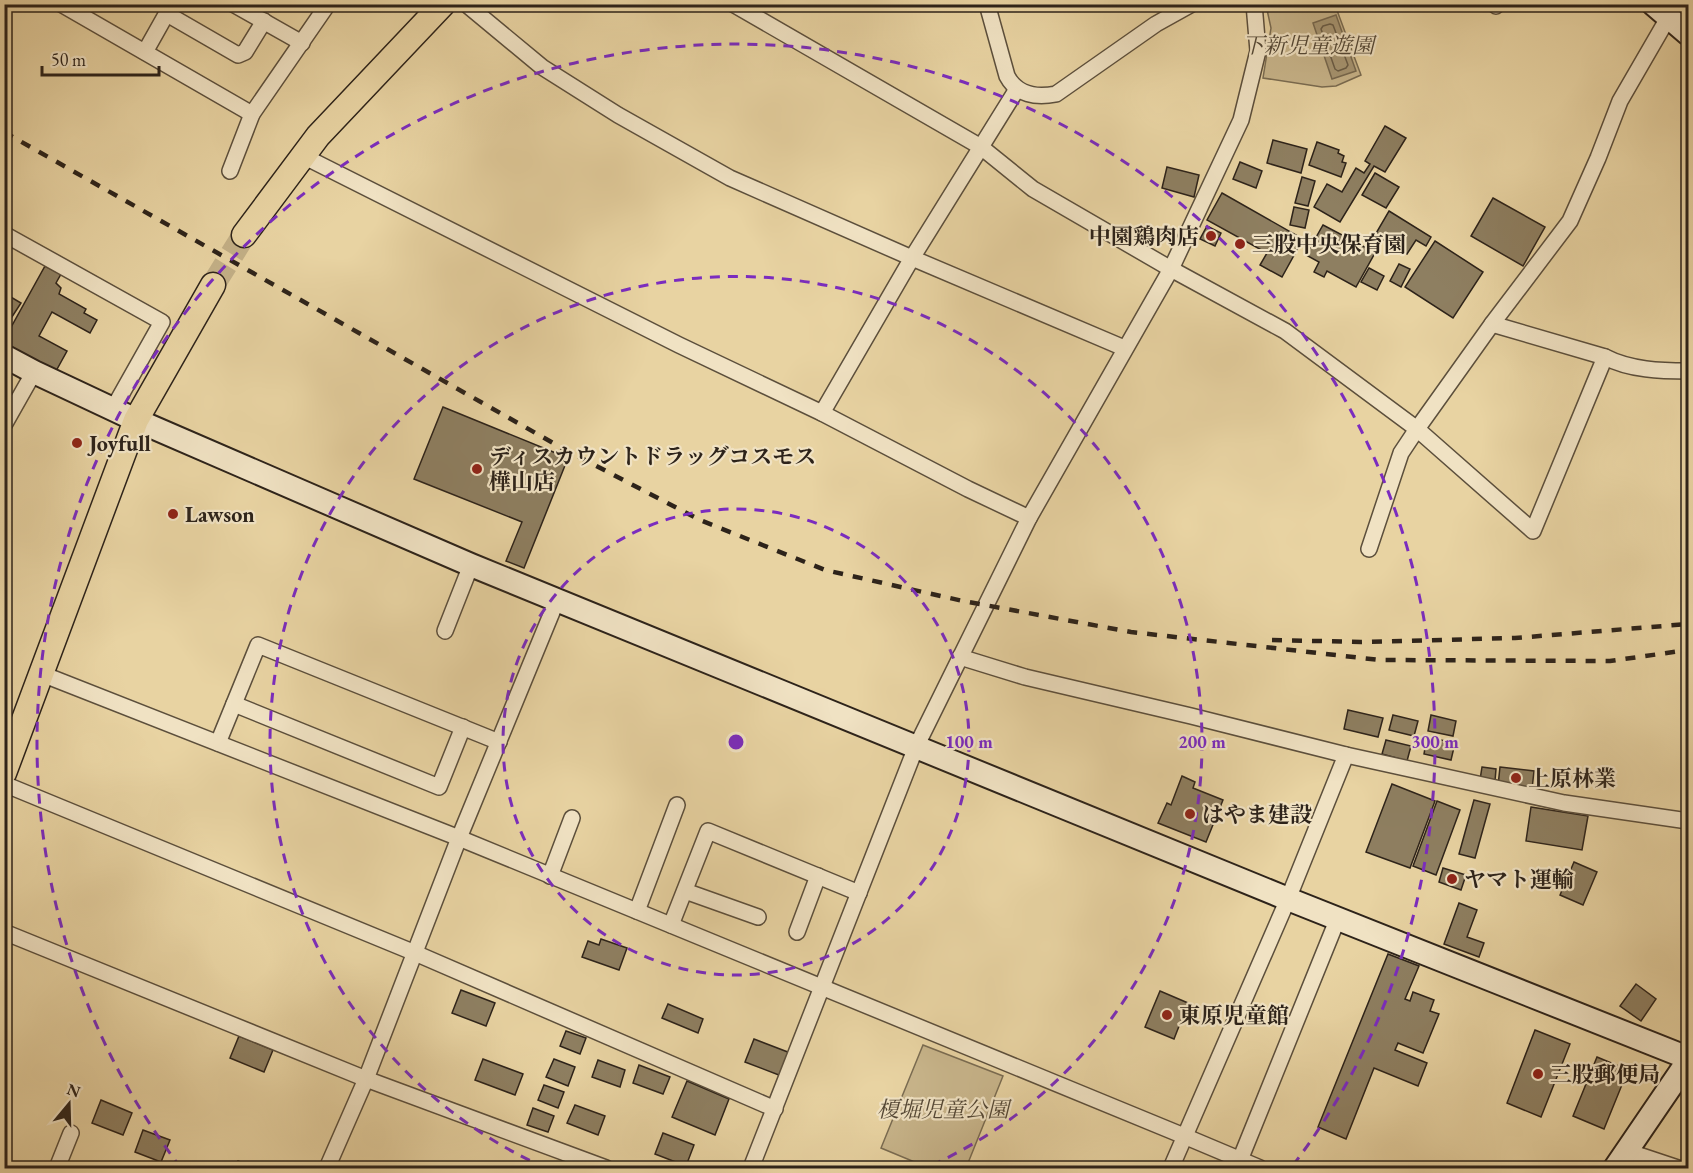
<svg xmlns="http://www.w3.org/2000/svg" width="1693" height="1173" font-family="'EB Garamond','Noto Serif JP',serif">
  <rect width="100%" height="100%" fill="#e8d3a2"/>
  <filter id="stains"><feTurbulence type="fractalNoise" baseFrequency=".00333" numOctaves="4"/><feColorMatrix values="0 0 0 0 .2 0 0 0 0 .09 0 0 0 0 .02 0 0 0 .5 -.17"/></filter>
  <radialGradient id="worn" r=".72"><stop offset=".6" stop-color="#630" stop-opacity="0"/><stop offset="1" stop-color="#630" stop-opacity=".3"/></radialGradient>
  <!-- green -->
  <g fill="#c8b58b" stroke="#7a6c52" stroke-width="1.5">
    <path d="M1266 5H1335L1361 75 1336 86 1322 87 1263 78 1271 28Z"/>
    <path d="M923 1045 1003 1076 966 1168H929L881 1148Z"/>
  </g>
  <!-- water -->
  <path fill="#a89774" stroke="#776950" stroke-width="1.5" d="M1336 15 1356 71 1332 79 1313 23Z"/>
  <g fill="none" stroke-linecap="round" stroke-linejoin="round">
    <!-- shore -->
    <path stroke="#6a5d47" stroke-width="1.5" d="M1330 24 1333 25 1348 65 1346 68 1338 71 1335 69 1321 29 1323 26Z"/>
  </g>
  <!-- building -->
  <g fill="#8e7f61" stroke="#2d231a" stroke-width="1.5">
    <path d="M1385 126 1406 138 1385 172 1374 166 1340 222 1314 207 1327 184 1342 192 1356 168 1364 173 1370 164 1365 161Z"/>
    <path d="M1273 140 1307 149 1301 173 1267 163Z"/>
    <path d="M1317 142 1339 150 1338 153 1344 156 1342 162 1346 163 1341 177 1309 165Z"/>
    <path d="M1240 162 1262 171 1256 188 1233 179Z"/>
    <path d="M1167 167 1199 175 1194 197 1162 188Z"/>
    <path d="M1375 173 1399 187 1386 208 1362 195Z"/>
    <path d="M1302 177 1315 181 1308 206 1295 203Z"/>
    <path d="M1222 193 1303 239 1282 277 1260 265 1267 253 1207 220Z"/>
    <path d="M1493 198 1545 227 1523 266 1471 236Z"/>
    <path d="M1294 207 1309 210 1305 228 1290 225Z"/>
    <path d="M1389 211 1431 237 1426 246 1416 240 1407 254 1375 235Z"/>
    <path d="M1323 225 1348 238 1346 242 1354 246 1356 242 1375 253 1356 287 1327 271 1324 277 1314 272 1319 262 1306 255Z"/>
    <path d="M1207 226 1221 233 1215 246 1200 239Z"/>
    <path d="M1435 241 1483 272 1453 318 1405 287Z"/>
    <path d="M1399 264 1410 269 1401 287 1390 281Z"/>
    <path d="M45 266 61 274 56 283 61 288 59 294 86 309 84 313 97 320 90 333 52 312 39 336 67 351 56 371 4 343V340Z"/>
    <path d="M1369 268 1384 276 1377 290 1361 282Z"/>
    <path d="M4 293 21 303 8 323 4 321Z"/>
    <path d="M443 407 568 458 524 568 506 561 522 522 414 479Z"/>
    <path d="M1348 710 1383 718 1378 737 1344 729Z"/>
    <path d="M1393 715 1418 721 1414 736 1389 730Z"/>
    <path d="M1431 715 1456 721 1453 736 1428 731Z"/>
    <path d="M1427 737 1455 743 1451 760 1424 754Z"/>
    <path d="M1386 740 1411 746 1407 761 1382 754Z"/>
    <path d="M1482 767 1496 769 1495 781 1480 780Z"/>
    <path d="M1500 767 1534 771 1532 789 1498 786Z"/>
    <path d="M1182 776 1195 782 1193 788 1223 800 1206 842 1158 823 1167 803 1171 805Z"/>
    <path d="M1392 784 1435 801 1410 868 1366 852Z"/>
    <path d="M1474 800 1490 804 1475 858 1459 854Z"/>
    <path d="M1437 801 1460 810 1436 875 1413 866Z"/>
    <path d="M1531 807 1588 816 1582 850 1526 841Z"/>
    <path d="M1574 862 1597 872 1583 905 1560 895Z"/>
    <path d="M1443 868 1466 875 1461 890 1439 882Z"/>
    <path d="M1459 903 1477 910 1467 937 1484 943 1479 957 1444 944Z"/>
    <path d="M601 939 627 948 619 970 582 957 588 941 599 945Z"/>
    <path d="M1388 954 1419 966 1405 999 1410 1001 1413 992 1434 1000 1430 1011 1439 1014 1423 1053 1398 1043 1395 1050 1427 1063 1418 1086 1374 1068 1346 1139 1318 1127Z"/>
    <path d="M1636 984 1656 999 1641 1021 1620 1006Z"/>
    <path d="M461 990 495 1003 486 1026 452 1013Z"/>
    <path d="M1160 991 1188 1003 1174 1039 1145 1027Z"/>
    <path d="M668 1004 703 1019 698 1033 662 1018Z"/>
    <path d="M1535 1030 1570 1044 1541 1117 1507 1103Z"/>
    <path d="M566 1031 586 1038 580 1054 560 1046Z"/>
    <path d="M239 1036 273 1050 264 1072 230 1058Z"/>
    <path d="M754 1039 793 1054 784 1077 745 1062Z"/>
    <path d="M1597 1057 1628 1070 1604 1129 1573 1116Z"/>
    <path d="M483 1059 523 1074 515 1095 475 1080Z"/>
    <path d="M554 1059 575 1067 568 1086 546 1077Z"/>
    <path d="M598 1060 625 1070 620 1087 592 1077Z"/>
    <path d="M639 1065 670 1077 663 1094 633 1083Z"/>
    <path d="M687 1081 729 1099 715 1135 672 1117Z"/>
    <path d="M544 1085 564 1092 558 1108 538 1100Z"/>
    <path d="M101 1100 132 1113 123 1135 92 1123Z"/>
    <path d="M575 1105 605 1116 598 1135 567 1123Z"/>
    <path d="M533 1108 554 1116 548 1132 527 1125Z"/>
    <path d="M143 1130 170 1140 161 1162 135 1152Z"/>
    <path d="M663 1133 694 1145 686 1166 655 1154Z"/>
    <path d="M238 1161 257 1168H235Z"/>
  </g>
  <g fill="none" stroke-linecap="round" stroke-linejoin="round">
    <!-- primary-tunnel -->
    <path stroke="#c3b087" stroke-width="24" stroke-dasharray="24 12" stroke-linecap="butt" d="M213 285 244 235"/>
    <!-- street casing -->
    <g stroke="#5c4f3c" stroke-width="18">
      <g id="street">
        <path d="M61 4 252 114"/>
        <path d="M233 4 302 43"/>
        <path d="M466 4 542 67 618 115 730 178 912 258 1124 348"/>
        <path d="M733 4 981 147 1033 189 1171 269 1285 331 1417 429 1492 324 1570 221 1598 158 1620 101 1668 18"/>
        <path d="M987 4 1007 76C1017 95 1036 98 1056 94L1156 24 1192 4"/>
        <path d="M1494 4 1496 6"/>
        <path d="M167 14 238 55 245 52 264 21"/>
        <path d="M145 52 172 4"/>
        <path d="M303 156 679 345 822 413 968 489 1029 518"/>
        <path d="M230 171 252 114 328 4"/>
        <path d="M4 234 162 322 113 409"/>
        <path d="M1492 324 1605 357C1630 370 1661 371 1688 371"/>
        <path d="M822 413 912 258 1017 89"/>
        <path d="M4 425 34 372"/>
        <path d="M1369 549 1401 453 1417 429 1533 531 1605 357"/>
        <path d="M445 631 471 565"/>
        <path d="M960 657 1025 677 1191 716 1346 755 1564 803 1688 821"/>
        <path d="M42 674 459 838 1184 1136 1260 1168"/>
        <path d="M234 704 439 787 463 727"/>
        <path d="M218 743 258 645 499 742"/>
        <path d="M4 784 415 953 775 1109"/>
        <path d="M550 876 572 818"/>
        <path d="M685 891 758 917"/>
        <path d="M637 911 677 805"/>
        <path d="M671 925 708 831 859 893"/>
        <path d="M4 932 366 1079 606 1168"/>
        <path d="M797 932 818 876"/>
        <path d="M1627 1151 1678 1168"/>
        <path d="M1240 1160 1338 918"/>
        <path d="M57 1168 71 1133"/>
        <path d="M327 1168 366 1079 459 838 557 600"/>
        <path d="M751 1168 916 747 1029 518 1171 269 1241 120 1258 51 1254 4"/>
        <path d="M1171 1168 1288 899 1346 755"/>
      </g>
    </g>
    <!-- secondary casing -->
    <g stroke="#2d231a" stroke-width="26">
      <g id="secondary">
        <path d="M1653 4 1688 34"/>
        <path d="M4 356 34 372 136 420 471 565 1288 899 1688 1058"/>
        <path d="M1615 1168 1688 1061"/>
      </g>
    </g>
    <!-- primary casing -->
    <g stroke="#2d231a" stroke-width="27">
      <g id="primary">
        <path d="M244 235 318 136 443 4"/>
        <path d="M4 773 136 420 213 285"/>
      </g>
    </g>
    <!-- street -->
    <use href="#street" stroke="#f0e2c3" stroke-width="15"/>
    <!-- secondary -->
    <use href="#secondary" stroke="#f0e2c3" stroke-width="22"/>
    <!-- primary -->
    <use href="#primary" stroke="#e8d3a2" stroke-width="24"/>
    <!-- rail -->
    <g stroke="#2d231a" stroke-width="4.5" stroke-dasharray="10 10" stroke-linecap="butt">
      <path d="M4 132 562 448 700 520 825 570 963 601 1131 632 1380 660 1610 661 1688 650"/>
      <path d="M1272 640 1361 642 1515 638 1688 624"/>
    </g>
  </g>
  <!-- distance rings -->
  <g fill="none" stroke="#7b2cbf" stroke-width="3" stroke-dasharray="10 8">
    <circle cx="736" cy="742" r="233"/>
    <path d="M546 1168A466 466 0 1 1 926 1168"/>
    <path d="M181 1168A699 699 0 1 1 1291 1168"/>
  </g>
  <!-- markers -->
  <g fill="#8f2418" stroke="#f0e2c3" stroke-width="2">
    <circle cx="1211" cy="236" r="6"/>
    <circle cx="1240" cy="244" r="6"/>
    <circle cx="77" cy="443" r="6"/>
    <circle cx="477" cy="469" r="6"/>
    <circle cx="173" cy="514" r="6"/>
    <circle cx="1516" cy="778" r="6"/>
    <circle cx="1190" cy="814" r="6"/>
    <circle cx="1452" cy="879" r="6"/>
    <circle cx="1167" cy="1015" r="6"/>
    <circle cx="1538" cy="1074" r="6"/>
  </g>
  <g text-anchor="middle" stroke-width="4.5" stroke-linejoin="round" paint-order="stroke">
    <!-- park labels -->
    <g font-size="22" font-style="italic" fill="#544836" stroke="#f0e2c3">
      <text x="1308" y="53">下新児童遊園</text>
      <text x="943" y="1117">榎堀児童公園</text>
    </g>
    <!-- poi labels -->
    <g font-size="22" font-weight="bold" fill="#2d231a" stroke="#f0e2c3" text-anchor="start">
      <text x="1199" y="244" text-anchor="end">中園鶏肉店</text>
      <text x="1252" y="252">三股中央保育園</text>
      <text x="89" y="451">Joyfull</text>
      <text x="489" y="464">ディスカウントドラッグコスモス<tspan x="489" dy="25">樺山店</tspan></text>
      <text x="185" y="522">Lawson</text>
      <text x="1528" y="786">上原林業</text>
      <text x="1202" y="822">はやま建設</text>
      <text x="1464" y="887">ヤマト運輸</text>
      <text x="1179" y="1023">東原児童館</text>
      <text x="1550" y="1082">三股郵便局</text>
    </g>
  </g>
  <circle cx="736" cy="742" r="9" fill="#7b2cbf" stroke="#f0e2c3" stroke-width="3"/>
  <g font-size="18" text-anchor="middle" font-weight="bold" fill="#7b2cbf" stroke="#f0e2c3" stroke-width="4.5" stroke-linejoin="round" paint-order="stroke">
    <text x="969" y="748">100 m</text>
    <text x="1202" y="748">200 m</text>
    <text x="1435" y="748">300 m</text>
  </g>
  <!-- margin -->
  <rect width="1693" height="1173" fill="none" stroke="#e8d3a2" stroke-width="24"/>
  <rect x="6" y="6" width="1681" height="1161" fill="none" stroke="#2d231a" stroke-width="3"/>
  <rect x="12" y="12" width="1669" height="1149" fill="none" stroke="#2d231a" stroke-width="1.5"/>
  <!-- north arrow -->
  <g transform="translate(69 1104) rotate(19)" stroke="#f0e2c3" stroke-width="4.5" paint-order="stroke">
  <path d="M0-4.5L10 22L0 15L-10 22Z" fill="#2d231a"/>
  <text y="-9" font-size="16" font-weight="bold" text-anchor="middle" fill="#2d231a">N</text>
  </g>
  <!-- scale -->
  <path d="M42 66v9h117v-9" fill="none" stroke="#2d231a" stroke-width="3"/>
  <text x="51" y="66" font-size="18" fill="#2d231a" stroke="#f0e2c3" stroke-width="4.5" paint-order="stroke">50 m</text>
  <rect width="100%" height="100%" filter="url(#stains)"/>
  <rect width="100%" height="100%" fill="url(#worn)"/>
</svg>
